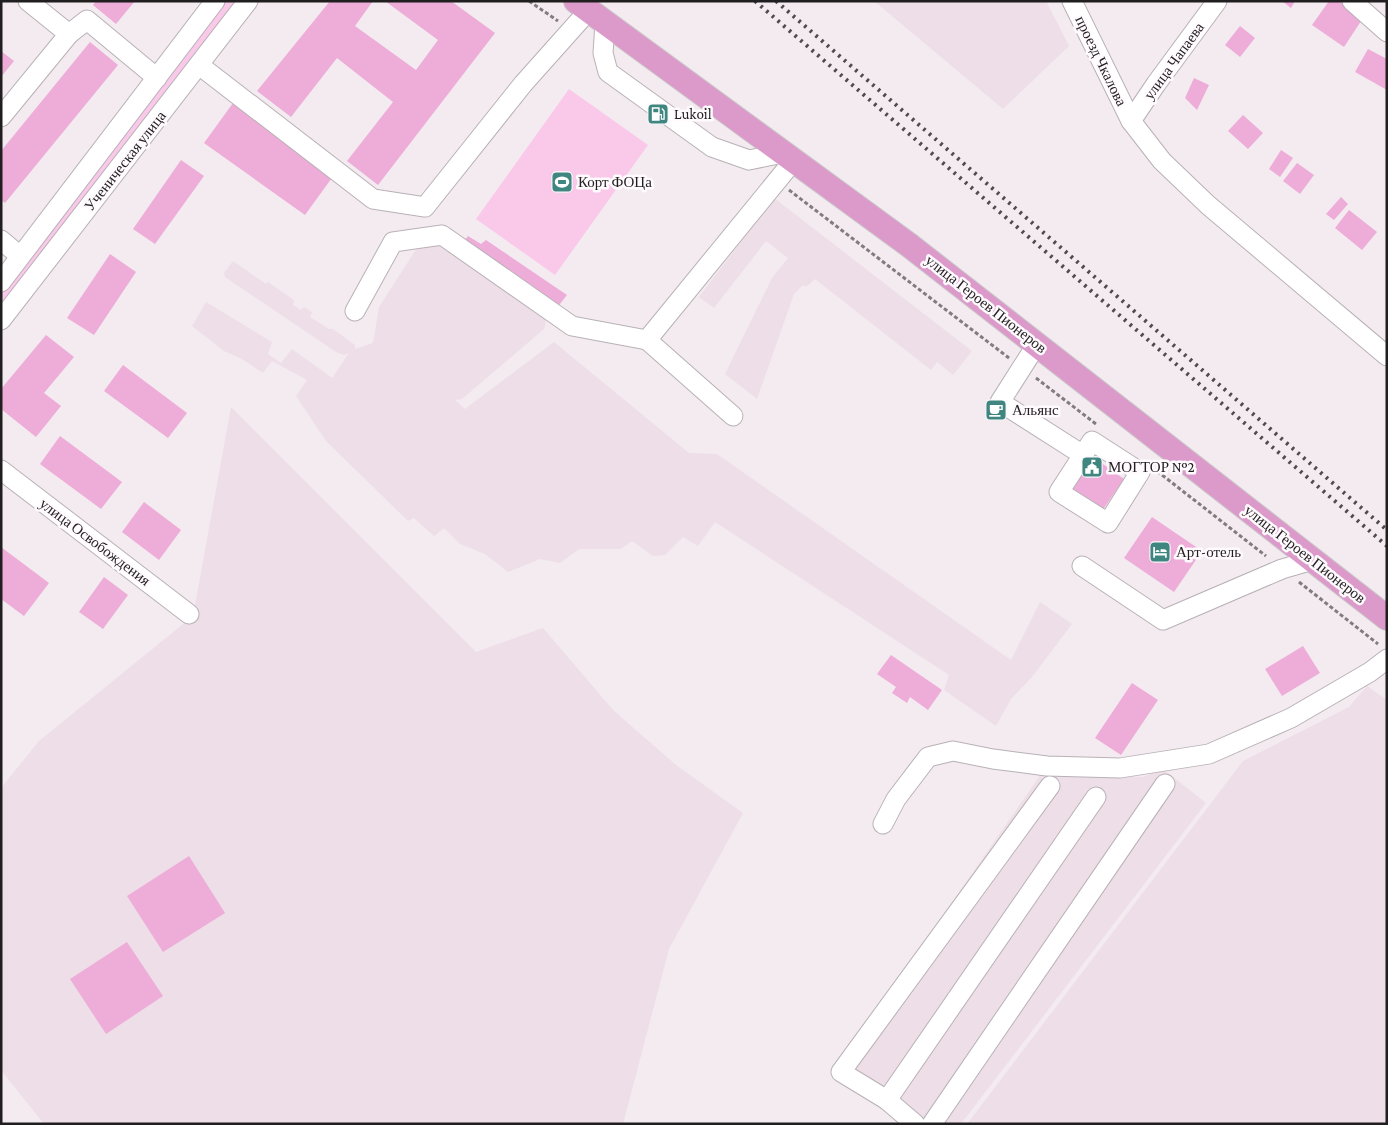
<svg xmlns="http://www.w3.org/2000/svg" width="1388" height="1125" font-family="'Crimson Pro',serif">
  <rect width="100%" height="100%" fill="#f3ebf0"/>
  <!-- built -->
  <g fill="#eedee8">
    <path d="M874 1H1046L1069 46 1003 109Z"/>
    <path d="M774 198 972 351 953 375 937 362 931 370 815 279 806 287 803 285 794 294 757 399 725 374 772 278 788 258 766 241 714 308 699 297Z"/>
    <path d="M426 234 547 315 544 329 462 399 455 400 465 409 554 342 689 453 717 454 1011 660 1040 602 1072 624 1032 677 1011 699 996 726 944 690 949 675 715 522 698 546 683 537 665 555 653 556 632 541 621 549H579L560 563 540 559 508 572 485 554 460 544 444 528 434 536 414 518 408 521 326 441 296 396 307 380 272 361 263 373 242 359 224 351 192 326 206 302 272 342 268 354 281 363 292 349 332 378 349 353 344 355 336 352 225 277 224 273 233 261 266 284 268 282 294 300 293 305 301 310 304 307 312 312 310 317 329 329H333L355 345V349L373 343 379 307Z"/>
    <path d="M231 407 476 652 543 628 614 711 676 765 743 813 669 949 623 1124H44L1 1070V788L39 741 193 616Z"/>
    <path d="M1367 686 1387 700V1124H967L1243 761 1349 707Z"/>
    <path d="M1163 769 1206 803 961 1124H906L833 1074 1041 774 1143 777Z"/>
  </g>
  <!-- green -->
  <g fill="#fac9ea">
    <path d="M225 1H236L1 307V285Z"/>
    <path d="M569 89 648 145 555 275 476 219Z"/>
  </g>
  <!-- building -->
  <g fill="#edadd8">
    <path d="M96 1H135L116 24 93 5Z"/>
    <path d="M330 1H373L355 26 416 70 438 40 385 1H451L495 33 378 185 347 161 393 102 337 58 291 117 257 91Z"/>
    <path d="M1282 1H1295L1291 8Z"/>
    <path d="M1329 1H1339L1363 18 1344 47 1312 25Z"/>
    <path d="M1240 26 1255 38 1240 57 1225 45Z"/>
    <path d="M90 42 118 65 5 203 1 200V151Z"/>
    <path d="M1368 49 1387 59V90L1355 72Z"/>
    <path d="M1 51 14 61 1 77Z"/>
    <path d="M1194 78 1209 85 1197 110 1185 98Z"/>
    <path d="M233 103 334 175 305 215 204 143Z"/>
    <path d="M1243 115 1263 133 1248 149 1228 131Z"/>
    <path d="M1281 150 1293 158 1280 177 1269 169Z"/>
    <path d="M181 160 204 176 155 244 133 229Z"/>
    <path d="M1297 163 1314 175 1300 194 1283 181Z"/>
    <path d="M1341 197 1348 204 1334 220 1326 214Z"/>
    <path d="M1349 210 1377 232 1362 250 1335 228Z"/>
    <path d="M468 236 481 244 486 240 567 295 556 309 461 245Z"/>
    <path d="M110 254 136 272 94 335 67 318Z"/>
    <path d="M46 335 74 357 44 393 61 406 36 437 1 409V389Z"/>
    <path d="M123 365 187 413 168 438 104 391Z"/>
    <path d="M60 436 122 482 101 509 40 464Z"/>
    <path d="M1093 457 1124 479 1102 511 1071 489Z"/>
    <path d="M144 502 181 530 159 560 122 532Z"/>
    <path d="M1152 517 1202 551 1174 592 1124 558Z"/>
    <path d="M1 547 49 583 24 616 1 599Z"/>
    <path d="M104 577 128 595 103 629 79 612Z"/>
    <path d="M1303 646 1320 673 1282 696 1265 669Z"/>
    <path d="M891 655 942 690 928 710 910 697 907 703 892 693 896 687 877 674Z"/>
    <path d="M1132 683 1158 700 1121 755 1095 738Z"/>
    <path d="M189 856 225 913 163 952 127 896Z"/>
    <path d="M127 942 163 996 106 1034 70 979Z"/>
  </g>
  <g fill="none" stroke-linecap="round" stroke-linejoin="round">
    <!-- minor casing -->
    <g stroke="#b8b1b6" stroke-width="21">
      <g id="minor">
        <path d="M28 1 69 34 87 20 157 78"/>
        <path d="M1072 1 1131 121 1162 161 1208 205 1387 356"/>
        <path d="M1352 1 1387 32"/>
        <path d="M605 23 603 53 608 72 712 147 749 160 783 153"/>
        <path d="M199 65 373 199 425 207 523 84 589 10"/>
        <path d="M1 117 69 34"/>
        <path d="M1131 121 1156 84 1217 1"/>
        <path d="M1 240 20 256"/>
        <path d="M1 282 215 1"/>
        <path d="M355 311 393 242 442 235 572 326 647 340 794 160"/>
        <path d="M1 320 248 1"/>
        <path d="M647 340 733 416"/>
        <path d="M1037 344 1000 402 1083 455 1092 441 1140 472 1108 523 1059 492 1083 455"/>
        <path d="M1 470 189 614"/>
        <path d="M1082 566 1163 620 1282 569 1313 560"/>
        <path d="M883 824 896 799 928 757 953 751 993 759 1047 766 1120 768 1209 754 1291 718 1370 672 1387 659"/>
        <path d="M887 1100 841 1072 1050 786"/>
        <path d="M915 1124 887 1100 1096 797"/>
        <path d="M932 1124 1165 784"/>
      </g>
    </g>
    <!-- major casing -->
    <g stroke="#cac9c9" stroke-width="26">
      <path id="major" d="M576 1 909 245 1387 618"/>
    </g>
    <!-- path -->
    <g stroke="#817c7f" stroke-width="3" stroke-dasharray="4 2.5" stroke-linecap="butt">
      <path d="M529 1 558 21"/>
      <path d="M789 190 1009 358"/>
      <path d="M1036 378 1096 424"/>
      <path d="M1157 471 1266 556"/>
      <path d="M1299 582 1378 644"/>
    </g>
    <!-- minor -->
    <use href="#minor" stroke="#fff" stroke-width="19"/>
    <!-- major -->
    <use href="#major" stroke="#dc9acb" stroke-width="24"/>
    <!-- rail -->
    <g stroke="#4f4b4d" stroke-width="4" stroke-dasharray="2.5 5" stroke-linecap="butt">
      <path d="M755 1 1387 546"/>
      <path d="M776 1 1387 530"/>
    </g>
  </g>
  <!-- icons -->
  <defs>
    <g id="fuel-square" transform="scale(1.125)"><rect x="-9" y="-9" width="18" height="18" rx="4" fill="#3f8681" stroke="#fefafd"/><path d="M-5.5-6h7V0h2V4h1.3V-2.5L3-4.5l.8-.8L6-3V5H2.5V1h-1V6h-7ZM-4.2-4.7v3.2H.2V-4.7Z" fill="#fff"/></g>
    <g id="stadium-square" transform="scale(1.125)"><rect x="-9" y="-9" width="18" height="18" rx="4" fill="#3f8681" stroke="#fefafd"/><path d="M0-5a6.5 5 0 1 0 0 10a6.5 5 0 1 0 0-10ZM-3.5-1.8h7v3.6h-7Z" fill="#fff"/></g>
    <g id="cafe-square" transform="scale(1.125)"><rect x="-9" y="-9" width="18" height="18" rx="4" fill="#3f8681" stroke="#fefafd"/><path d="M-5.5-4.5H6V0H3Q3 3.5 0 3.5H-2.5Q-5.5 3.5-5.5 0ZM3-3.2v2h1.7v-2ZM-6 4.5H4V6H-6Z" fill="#fff"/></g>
    <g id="civic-square" transform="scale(1.125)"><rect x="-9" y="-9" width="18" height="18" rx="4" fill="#3f8681" stroke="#fefafd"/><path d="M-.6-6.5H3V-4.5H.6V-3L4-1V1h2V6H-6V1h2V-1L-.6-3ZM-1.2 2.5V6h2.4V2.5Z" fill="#fff"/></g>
    <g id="hotel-square" transform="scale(1.125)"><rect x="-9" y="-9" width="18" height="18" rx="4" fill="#3f8681" stroke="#fefafd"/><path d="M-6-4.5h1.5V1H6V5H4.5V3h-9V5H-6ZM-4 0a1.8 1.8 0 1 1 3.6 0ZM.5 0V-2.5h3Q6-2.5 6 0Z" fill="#fff"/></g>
  </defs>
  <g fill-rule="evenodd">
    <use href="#fuel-square" x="658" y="114"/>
    <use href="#stadium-square" x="562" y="182"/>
    <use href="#cafe-square" x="996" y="410"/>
    <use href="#civic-square" x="1092" y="467"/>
    <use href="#hotel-square" x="1160" y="552"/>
  </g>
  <g text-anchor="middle" stroke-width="5" stroke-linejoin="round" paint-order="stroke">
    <!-- street labels -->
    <g font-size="15" fill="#211e20" stroke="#fefafd">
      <text transform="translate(1101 61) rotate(64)" y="5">проезд Чкалова</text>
      <text transform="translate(1174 61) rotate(-54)" y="5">улица Чапаева</text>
      <text transform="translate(125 161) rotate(-52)" y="5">Ученическая улица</text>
      <text transform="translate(986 304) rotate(38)" y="5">улица Героев Пионеров</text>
      <text transform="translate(95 542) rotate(37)" y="5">улица Освобождения</text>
      <text transform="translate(1305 554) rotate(38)" y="5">улица Героев Пионеров</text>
    </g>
    <!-- poi labels -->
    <g font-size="15" fill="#211e20" stroke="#fefafd" text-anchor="start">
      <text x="674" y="119">Lukoil</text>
      <text x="578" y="187">Корт ФОЦа</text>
      <text x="1012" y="415">Альянс</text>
      <text x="1108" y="472">МОГТОР №2</text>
      <text x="1176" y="557">Арт-отель</text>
    </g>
  </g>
  <!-- border -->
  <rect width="1388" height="1125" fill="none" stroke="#211e20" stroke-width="5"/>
</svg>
